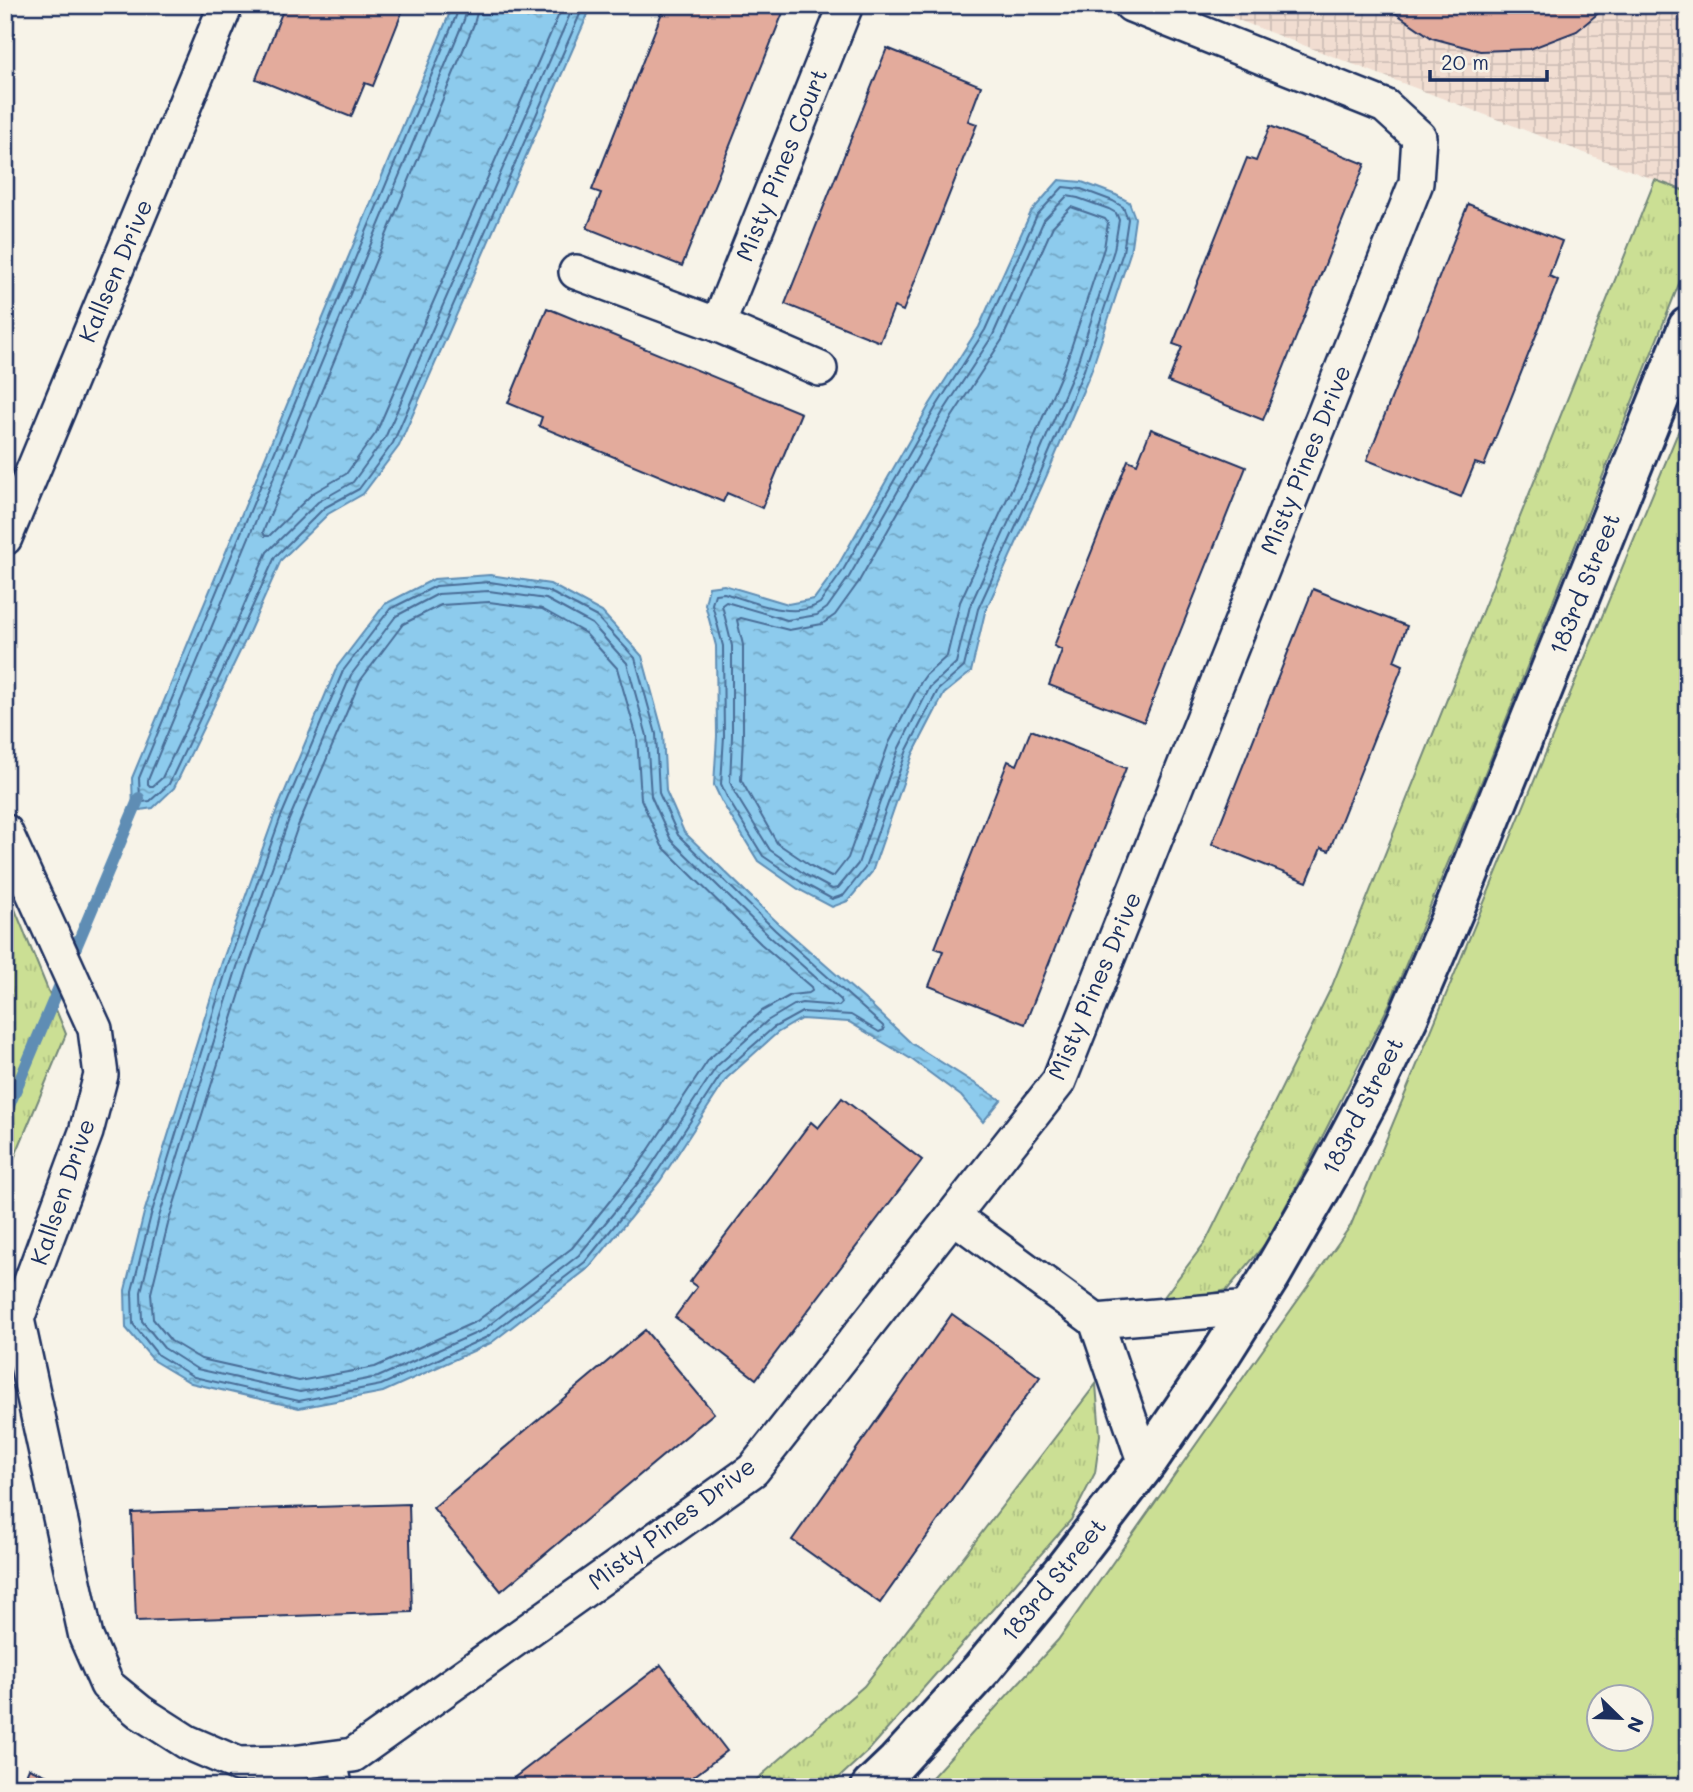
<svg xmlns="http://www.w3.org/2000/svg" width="1693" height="1792" font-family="Mali,sans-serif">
  <defs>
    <pattern id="industrial-grid" width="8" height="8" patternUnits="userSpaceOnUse" patternTransform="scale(1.75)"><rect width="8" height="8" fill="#f1ddd1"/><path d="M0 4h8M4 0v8" fill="none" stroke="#cebeb6"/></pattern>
    <pattern id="grass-tufts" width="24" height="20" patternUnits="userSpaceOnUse" patternTransform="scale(1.75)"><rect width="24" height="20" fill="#cbdf94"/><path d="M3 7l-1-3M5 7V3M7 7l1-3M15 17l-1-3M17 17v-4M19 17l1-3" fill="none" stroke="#aec082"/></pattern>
    <pattern id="water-ripples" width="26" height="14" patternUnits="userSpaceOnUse" patternTransform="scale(1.75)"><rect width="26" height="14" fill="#8dcbed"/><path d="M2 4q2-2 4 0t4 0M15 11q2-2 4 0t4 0" fill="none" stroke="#72a5c3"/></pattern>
  </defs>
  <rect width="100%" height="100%" fill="#f7f3e8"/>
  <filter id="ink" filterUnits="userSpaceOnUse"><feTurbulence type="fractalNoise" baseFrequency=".0143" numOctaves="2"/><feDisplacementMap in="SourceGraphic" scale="14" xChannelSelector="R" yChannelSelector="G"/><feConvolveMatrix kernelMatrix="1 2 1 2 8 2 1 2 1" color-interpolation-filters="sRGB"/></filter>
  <g filter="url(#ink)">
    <!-- industrial -->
    <path fill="url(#industrial-grid)" d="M1199 5H1688V192L1655 180Z"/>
    <!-- grass -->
    <g fill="url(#grass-tufts)" stroke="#738779" stroke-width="2">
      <path d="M1655 180 1688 192V261L1483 778 1390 1003 1311 1159 1266 1243 1227 1290 1198 1297H1164L1206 1241 1332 986Z"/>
      <path d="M5 885 66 1034 5 1180Z"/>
      <path d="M1096 1384 1100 1435 1095 1473 1071 1520 870 1749 829 1787H748L864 1686Z"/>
    </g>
    <!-- park -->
    <path fill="#cbdf94" stroke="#738779" stroke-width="2" fill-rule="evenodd" d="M1688 408V1787H923L1058 1640 1351 1225ZM1598 1698H1640V1740H1598Z"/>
    <!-- water -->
    <g fill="url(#water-ripples)" stroke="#5f8db4" stroke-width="2">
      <path d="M453 5H592L399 446 363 494 328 514 281 560 246 639 174 788 153 808 133 811 132 778Z"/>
      <path d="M1059 180 1082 182 1116 195 1129 202 1135 218 1130 253 1091 372 1046 477 985 612 971 672 944 694 913 754 872 872 848 901 832 907 798 889 758 861 722 802 714 785 717 736 716 646 705 604 709 587 724 585 788 604 814 599 836 569 930 404 979 327 1031 212Z"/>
      <path d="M490 575 550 584 602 612 642 656 663 733 666 791 684 832 780 925 871 1005 911 1043 1001 1100 983 1122 961 1096 911 1059 849 1022 801 1019 777 1033 727 1078 660 1181 590 1267 491 1343 383 1392 299 1408 191 1383 154 1361 126 1328 125 1290 144 1213 222 962 274 817 337 667 385 604 434 579Z"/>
    </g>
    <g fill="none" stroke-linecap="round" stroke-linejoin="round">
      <!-- shore -->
      <g stroke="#496d97" stroke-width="2">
        <path d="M459 5 456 16 139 778 140 799 142 802 150 801 169 784 239 636 275 557 324 508 359 489 393 443 584 5"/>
        <path d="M468 5 464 20 148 780V784L150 786H153L162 778 232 633 267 552 318 502 353 482 385 438 574 5"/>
        <path d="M479 5 474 24 263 532 265 536H269L313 493 346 474 376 433 563 5"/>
        <path d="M1063 187 1081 189 1113 201 1123 207 1128 219 1123 252 1084 370 1040 474 978 609 964 667 938 690 907 750 865 868 844 895 832 899 801 882 763 856 728 799 721 784 724 736 723 646 712 604 715 594 724 593C751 601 794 621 820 603L842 572 936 407 985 330 1037 215Z"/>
        <path d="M1067 196 1078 198 1109 209 1116 213 1119 220 1114 250 1076 367 1032 471 970 606 956 663 930 687 899 748 858 864 838 888 832 889 806 875 770 850 736 795 730 782 732 736V646L722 605 726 602 787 620 817 615 827 608 849 577 943 412 993 335 1044 220Z"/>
        <path d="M1071 207 1105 219 1108 223 1104 248 1066 363 1022 466 960 602 947 656 926 675 921 682 889 743 848 858 834 876 831 877 811 866 777 843 741 780 743 736V645L737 620 741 618 789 630 822 624 835 615 858 583 952 417 1002 340 1053 226Z"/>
        <path d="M490 582 548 591 597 617 635 658 656 734 659 793 678 835 775 930 883 1026 884 1030 879 1032 851 1015 802 1012 773 1028 722 1073 654 1177 585 1262 487 1337 381 1385 299 1401 194 1377 158 1355 133 1324 132 1291 151 1215 228 965 280 819 343 671 390 609 436 586Z"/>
        <path d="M489 591 546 599 592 624 627 663 647 736 651 796 671 840 769 936 841 1000 842 1003 839 1006 802 1003 794 1005 767 1021 717 1066 647 1172 579 1255 483 1330 378 1377 300 1392 197 1369 164 1348 142 1321 141 1292 159 1217 237 967 288 822 351 675 396 616 438 594Z"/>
        <path d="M489 602 542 609 585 633 617 668 637 737 641 799 662 846 761 944 811 987 812 991 809 993 791 995 762 1011 709 1059 638 1166 572 1248 477 1321 375 1367 299 1381 201 1359 171 1341 153 1319 151 1293 169 1220 247 971 298 826 360 681 403 624 441 605Z"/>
      </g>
      <!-- stream -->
      <path stroke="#5f8db4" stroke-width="12" d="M5 1115 139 798"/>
    </g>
    <!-- building -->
    <g fill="#e3ab9c" stroke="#1b2f5e" stroke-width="2">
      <path d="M285 5H405L373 86 365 83 351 117 256 79Z"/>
      <path d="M665 5 675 7V5H773L784 10 682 266 587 228 601 193 592 190Z"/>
      <path d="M1387 5H1608L1577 31 1530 49 1480 51 1432 38 1391 10Z"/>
      <path d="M887 48 981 86 968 121 977 124 903 311 894 307 880 342 785 304Z"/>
      <path d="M1270 126 1365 164 1263 420 1168 382 1182 347 1173 344 1247 158 1256 161Z"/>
      <path d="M1468 204 1562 241 1549 276 1558 280 1484 466 1475 463 1461 497 1367 460Z"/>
      <path d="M547 308 801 413 762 508 727 493 723 502 539 426 542 417 508 403Z"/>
      <path d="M1151 429 1246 467 1144 722 1049 685 1062 650 1054 646 1128 460 1137 464Z"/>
      <path d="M1313 589 1407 626 1394 661 1403 665 1329 851 1321 848 1307 882 1212 844Z"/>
      <path d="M1031 730 1126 768 1025 1024 929 986 943 951 935 948 1008 761 1017 765Z"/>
      <path d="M842 1098 922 1160 756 1379 675 1317 697 1287 690 1282 811 1122 818 1128Z"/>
      <path d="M952 1314 1040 1377 880 1603 792 1540Z"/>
      <path d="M645 1330 714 1413 501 1591 433 1508Z"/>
      <path d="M409 1504 412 1612 136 1621 132 1513Z"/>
      <path d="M661 1665 727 1751 680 1787H502Z"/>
      <path d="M29 1768 73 1787H21Z"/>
    </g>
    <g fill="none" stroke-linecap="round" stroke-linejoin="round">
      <!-- lane casing -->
      <g stroke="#1b2f5e" stroke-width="23">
        <path id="lane" d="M337 1757 343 1787"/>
      </g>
      <!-- street casing -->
      <g stroke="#1b2f5e" stroke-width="38">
        <g id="street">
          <path d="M576 272 718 325 846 5"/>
          <path d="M718 325 820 369"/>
          <path d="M5 538 226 5"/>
          <path d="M5 831 95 1029 101 1075 86 1132 17 1319 86 1637 107 1685 140 1712 187 1742 238 1764 292 1763 353 1755 753 1470 1059 1081 1416 183 1419 137 1385 106 1131 5"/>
          <path d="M953 1216 1096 1321"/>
          <path d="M1145 1464 1096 1321 1250 1308"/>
        </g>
      </g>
      <!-- secondary casing -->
      <g stroke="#1b2f5e" stroke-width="44">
        <path id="secondary" d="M871 1787 895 1764 982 1669 1062 1572 1147 1462 1221 1354 1271 1275 1329 1174 1373 1091 1408 1018 1455 908 1688 327"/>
      </g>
      <!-- lane -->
      <use href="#lane" stroke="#f7f3e8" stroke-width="18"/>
      <!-- street -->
      <use href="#street" stroke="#f7f3e8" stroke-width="33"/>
      <!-- secondary -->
      <use href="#secondary" stroke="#f7f3e8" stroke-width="38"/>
    </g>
  </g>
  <g text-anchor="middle" stroke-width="7" stroke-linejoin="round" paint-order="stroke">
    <!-- street labels -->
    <g font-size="24" fill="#1b2f5e" stroke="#f7f3e8">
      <text transform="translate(782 165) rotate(-68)" y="8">Misty Pines Court</text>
      <text transform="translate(116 271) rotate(-67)" y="8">Kallsen Drive</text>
      <text transform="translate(1306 460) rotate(-68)" y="8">Misty Pines Drive</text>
      <text transform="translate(1585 584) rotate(-68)" y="8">183rd Street</text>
      <text transform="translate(1095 986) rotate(-67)" y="8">Misty Pines Drive</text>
      <text transform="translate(1363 1106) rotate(-63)" y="8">183rd Street</text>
      <text transform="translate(63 1192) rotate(-71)" y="8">Kallsen Drive</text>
      <text transform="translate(672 1524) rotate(-37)" y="8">Misty Pines Drive</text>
      <text transform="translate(1054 1580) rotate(-51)" y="8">183rd Street</text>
    </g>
  </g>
  <!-- margin -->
  <rect width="1693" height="1792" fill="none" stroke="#f7f3e8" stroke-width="28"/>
  <rect x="14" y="14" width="1665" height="1764" fill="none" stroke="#1b2f5e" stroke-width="2.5" filter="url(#ink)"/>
  <!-- north arrow -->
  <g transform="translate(1620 1718) rotate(113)"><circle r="33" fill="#f7f3e8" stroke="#9fa5b1" stroke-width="2"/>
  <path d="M0-5L12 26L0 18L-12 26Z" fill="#1b2f5e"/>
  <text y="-10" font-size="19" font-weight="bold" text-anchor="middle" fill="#1b2f5e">N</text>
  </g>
  <!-- scale -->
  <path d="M1430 70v10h117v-10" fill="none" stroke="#1b2f5e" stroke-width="3.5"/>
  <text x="1441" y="70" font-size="21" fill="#1b2f5e" stroke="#f7f3e8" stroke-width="5" paint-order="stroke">20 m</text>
</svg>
